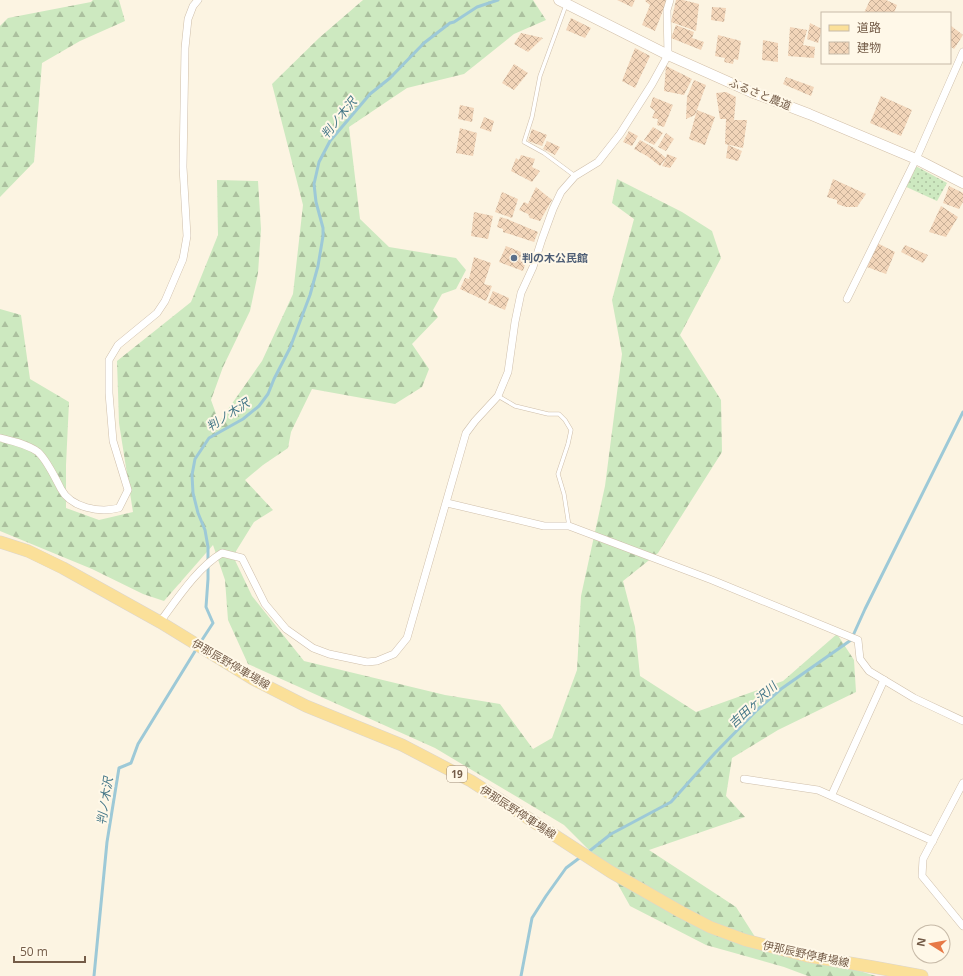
<svg xmlns="http://www.w3.org/2000/svg" width="963" height="976" font-family="'Open Sans','Noto Sans JP',sans-serif">
  <defs>
    <pattern id="grass-dots" width="8" height="8" patternUnits="userSpaceOnUse"><rect width="8" height="8" fill="#cde9c0"/><path d="M2 2h.1M6 6h.1" fill="none" stroke="#abc09e" stroke-width="1.8" stroke-linecap="round"/></pattern>
    <pattern id="forest-firs" width="22" height="20" patternUnits="userSpaceOnUse"><rect width="22" height="20" fill="#cde9c0"/><path d="M5 1l3.5 6h-7zM16 11l3.5 6h-7z" fill="#abc09e"/></pattern>
    <pattern id="building-cross-hatch" width="8" height="8" patternUnits="userSpaceOnUse"><rect width="8" height="8" fill="#f2d5b9"/><path d="M0 0l8 8M0 8l8-8" fill="none" stroke="#c9b098"/></pattern>
  </defs>
  <rect width="100%" height="100%" fill="#fcf4e2"/>
  <!-- grass -->
  <path fill="url(#grass-dots)" d="M912 164 947 183 937 201 902 185Z"/>
  <!-- forest -->
  <g fill="url(#forest-firs)">
    <path d="M93 0H119L125 21 80 41 42 63 34 162 0 197V26L8 18 91 2Z"/>
    <path d="M363 0H533L546 20 514 34 464 74 407 88 349 127 360 219 389 247 456 258 466 270 456 289 442 294 433 310 438 317 412 344 429 369 422 387 395 404 312 389 291 432 288 448 263 465 245 480 273 510 254 522 233 556 252 596 304 661 445 695 500 704 533 749 552 738 577 670 581 596 605 486 622 354 612 300 634 219 612 203 617 179 682 212 712 231 721 258 680 335 721 400 722 452 658 553 623 581 635 627 640 676 696 712 783 681 837 634 854 660 856 692 778 730 732 758 726 796 745 817 649 850 736 907 757 940 876 976H808L784 967 706 945 630 906 611 872 564 825 435 748 248 664 228 620 225 580 213 545 164 601 143 594 92 569 0 531V309L21 315 30 379 69 402 66 465V508L99 520 133 512 119 423 117 361 191 302 218 235 217 180 258 181 261 229 258 273 250 311 223 367 211 400 219 422 262 361 293 294 303 205 272 84 319 38Z"/>
  </g>
  <g fill="none" stroke-linecap="round" stroke-linejoin="round">
    <!-- stream -->
    <g stroke="#9dc9d7" stroke-width="3">
      <path d="M200 643 213 623 206 607 208 579V547L205 530 198 513 193 493 192 475 195 459 209 438 243 419 259 406 268 394 274 379 290 348 310 295 318 266 323 236V228L316 202 314 184 319 162 330 141 370 94 390 78 424 43 450 23 454 22 477 7 498 0"/>
      <path d="M587 853 611 834 671 802 715 753 757 710 781 689 851 640 865 609 963 412"/>
      <path d="M94 976 107 842 119 768 131 763 138 744 197 648"/>
      <path d="M521 976 532 918 546 896 566 868 582 856"/>
    </g>
  </g>
  <!-- building -->
  <g fill="url(#building-cross-hatch)">
    <path d="M617 0H635L632 7Z"/>
    <path d="M646 0H667L655 31 642 25 650 5 645 1Z"/>
    <path d="M676 0H683L699 4 696 31 671 22Z"/>
    <path d="M870 0H886L897 5 894 13H864Z"/>
    <path d="M712 7 726 8 724 22 711 20Z"/>
    <path d="M571 18 591 28 585 38 566 30Z"/>
    <path d="M810 23 822 29 818 43 807 39Z"/>
    <path d="M676 25 694 32 692 38 704 42 701 50 671 38Z"/>
    <path d="M950 25 963 35 954 49 950 46Z"/>
    <path d="M790 27 807 30 803 45 815 47 814 58 788 56Z"/>
    <path d="M521 33 543 38 528 52 514 44Z"/>
    <path d="M718 35 741 41 738 60 734 59 733 64 724 62 725 58 715 56Z"/>
    <path d="M763 40 778 43V62L762 60Z"/>
    <path d="M635 48 650 56 635 88 622 81Z"/>
    <path d="M514 64 528 73 514 90 502 83Z"/>
    <path d="M666 66 692 79 684 95 664 91Z"/>
    <path d="M786 77 814 87 811 96 783 84Z"/>
    <path d="M694 80 706 85 695 115 686 119 687 97Z"/>
    <path d="M726 92 736 97 734 120H747L743 148 725 144 726 119H720L716 93Z"/>
    <path d="M881 96 912 110 901 136 870 123Z"/>
    <path d="M653 97 673 105 664 127 657 125 658 119 652 118 655 111 650 107Z"/>
    <path d="M460 105 474 108 472 122 458 119Z"/>
    <path d="M697 110 715 117 705 145 689 139Z"/>
    <path d="M484 117 494 121 491 132 480 128Z"/>
    <path d="M653 127 663 133 654 145 644 140Z"/>
    <path d="M460 128 477 133 473 156 456 153Z"/>
    <path d="M532 129 547 135 542 146 528 141Z"/>
    <path d="M629 131 638 136 632 146 623 142Z"/>
    <path d="M666 133 674 139 666 151 658 147Z"/>
    <path d="M640 140 654 148 666 158 667 154 677 158 670 168 662 166 666 158 660 166 647 156 634 149Z"/>
    <path d="M547 141 560 147 555 155 543 149Z"/>
    <path d="M728 145 742 151 738 161 726 158Z"/>
    <path d="M521 155 535 159 532 167 540 171 532 182 511 171 516 158 519 160Z"/>
    <path d="M833 179 866 194 857 207H846L837 204V200L827 197Z"/>
    <path d="M949 186 963 193V202L959 209 943 203Z"/>
    <path d="M536 187 552 200 540 221 530 218 528 214 519 210 524 202 528 204Z"/>
    <path d="M502 192 518 199 512 218 495 212Z"/>
    <path d="M941 206 958 217 946 237 929 232Z"/>
    <path d="M474 212 493 216 488 239 471 236Z"/>
    <path d="M500 217 507 219 538 232 534 242 503 232V229L497 227Z"/>
    <path d="M877 243 895 252 886 274 867 267Z"/>
    <path d="M905 245 928 255 923 263 901 252Z"/>
    <path d="M506 246 528 255 523 271 499 262Z"/>
    <path d="M474 257 491 263 484 284 492 286 486 301 460 289 465 278 469 279Z"/>
    <path d="M493 291 509 298 505 310 488 303Z"/>
  </g>
  <g fill="none" stroke-linecap="round" stroke-linejoin="round">
    <!-- lane casing -->
    <g stroke="#cfbfab" stroke-width="4.5">
      <g id="lane">
        <path d="M566 5 540 76 532 117 524 142 544 153 575 176"/>
        <path d="M498 396 515 406 548 414H559L565 420 571 430 568 444 558 474 564 494 569 526"/>
      </g>
    </g>
    <!-- street casing -->
    <g stroke="#cfbfab" stroke-width="8">
      <g id="street">
        <path d="M847 299 916 159 963 52"/>
        <path d="M0 438C12 441 27 444 38 452 46 459 56 479 61 489 71 508 100 513 119 508L128 490 113 441 109 393V360L118 345 157 313 165 301 183 259 187 236 183 167 185 48 188 19 193 6 198 0"/>
        <path d="M447 503 544 526H569L712 580 858 640 860 659 869 671 914 698 963 721"/>
        <path d="M160 622C177 599 198 567 222 553L242 558 265 604 286 629 313 648 329 654 367 662 377 661 394 654 407 638 466 433 475 421 498 396 508 372 515 322 521 293 533 267 542 239 553 209 561 192 575 176 598 162 620 134 652 84 668 55 667 10 670 0"/>
        <path d="M744 779 818 790 933 841"/>
        <path d="M963 783 923 859 922 876 963 926"/>
        <path d="M833 792 884 680"/>
      </g>
    </g>
    <!-- secondary casing -->
    <g stroke="#d2bfa8" stroke-width="11">
      <path id="secondary" d="M559 0 668 55 751 92 809 114 916 159 963 183"/>
    </g>
    <!-- primary casing -->
    <g stroke="#dbd5cf" stroke-width="13">
      <path id="primary" d="M0 542 28 551 63 568 160 622 253 679 306 706 402 745 471 781 611 872 681 912 710 927 745 940 807 956 873 967 922 976"/>
    </g>
    <!-- lane -->
    <use href="#lane" stroke="#fff" stroke-width="3.5"/>
    <!-- street -->
    <use href="#street" stroke="#fff" stroke-width="7"/>
    <!-- secondary -->
    <use href="#secondary" stroke="#fff" stroke-width="10"/>
    <!-- primary -->
    <use href="#primary" stroke="#fbe099" stroke-width="12"/>
  </g>
  <!-- markers -->
  <circle fill="#5c6f8a" stroke="#fff8e8" stroke-width="1.5" cx="514" cy="258" r="4"/>
  <g text-anchor="middle" stroke-width="4" stroke-linejoin="round" paint-order="stroke">
    <!-- shield labels -->
    <rect fill="#fff8e8" stroke="#9e8b78" stroke-width="1" x="447" y="766" width="20" height="16" rx="3"/>
    <g font-size="10" font-weight="bold" fill="#745c48">
      <text x="457" y="778">19</text>
    </g>
    <!-- street labels -->
    <g font-size="11" fill="#745c48" stroke="#fff8e8">
      <text transform="translate(760 94) rotate(22)" y="4">ふるさと農道</text>
      <text transform="translate(231 664) rotate(30)" y="4">伊那辰野停車場線</text>
      <text transform="translate(518 812) rotate(33)" y="4">伊那辰野停車場線</text>
      <text transform="translate(806 954) rotate(12)" y="4">伊那辰野停車場線</text>
    </g>
    <!-- service labels -->
    <g font-size="11" font-weight="bold" fill="#4e5e75" stroke="#fff8e8" text-anchor="start">
      <text x="522" y="262">判の木公民館</text>
    </g>
    <!-- water labels -->
    <g font-size="12" font-style="italic" fill="#427587" stroke="#fff8e8">
      <text transform="translate(339 118) rotate(-51)" y="4">判ノ木沢</text>
      <text transform="translate(228 415) rotate(-33)" y="4">判ノ木沢</text>
      <text transform="translate(753 705) rotate(-43)" y="4">吉田ヶ沢川</text>
      <text transform="translate(105 801) rotate(-81)" y="4">判ノ木沢</text>
    </g>
  </g>
  <!-- legend -->
  <rect x="821" y="12" width="130" height="52" fill="#fff8e8" stroke="#c7baa8"/>
  <rect x="829" y="25" width="20" height="6" fill="#fbe099" stroke="#c7baa8"/>
  <text x="857" y="32" font-size="12" fill="#745c48">道路</text>
  <rect x="829" y="42" width="20" height="12" fill="url(#building-cross-hatch)" stroke="#c7baa8"/>
  <text x="857" y="52" font-size="12" fill="#745c48">建物</text>
  <!-- north arrow -->
  <g transform="translate(931 944) rotate(281)"><circle r="19" fill="#fff8e8" stroke="#c7baa8"/>
  <path d="M0-3L7 15L0 10L-7 15Z" fill="#e77946"/>
  <text y="-6" font-size="11" font-weight="bold" text-anchor="middle" fill="#745c48">N</text>
  </g>
  <!-- scale -->
  <path d="M14 956v6h71v-6" fill="none" stroke="#745c48" stroke-width="2"/>
  <text x="20" y="956" font-size="12" fill="#745c48" stroke="#fff8e8" stroke-width="3" paint-order="stroke">50 m</text>
</svg>
